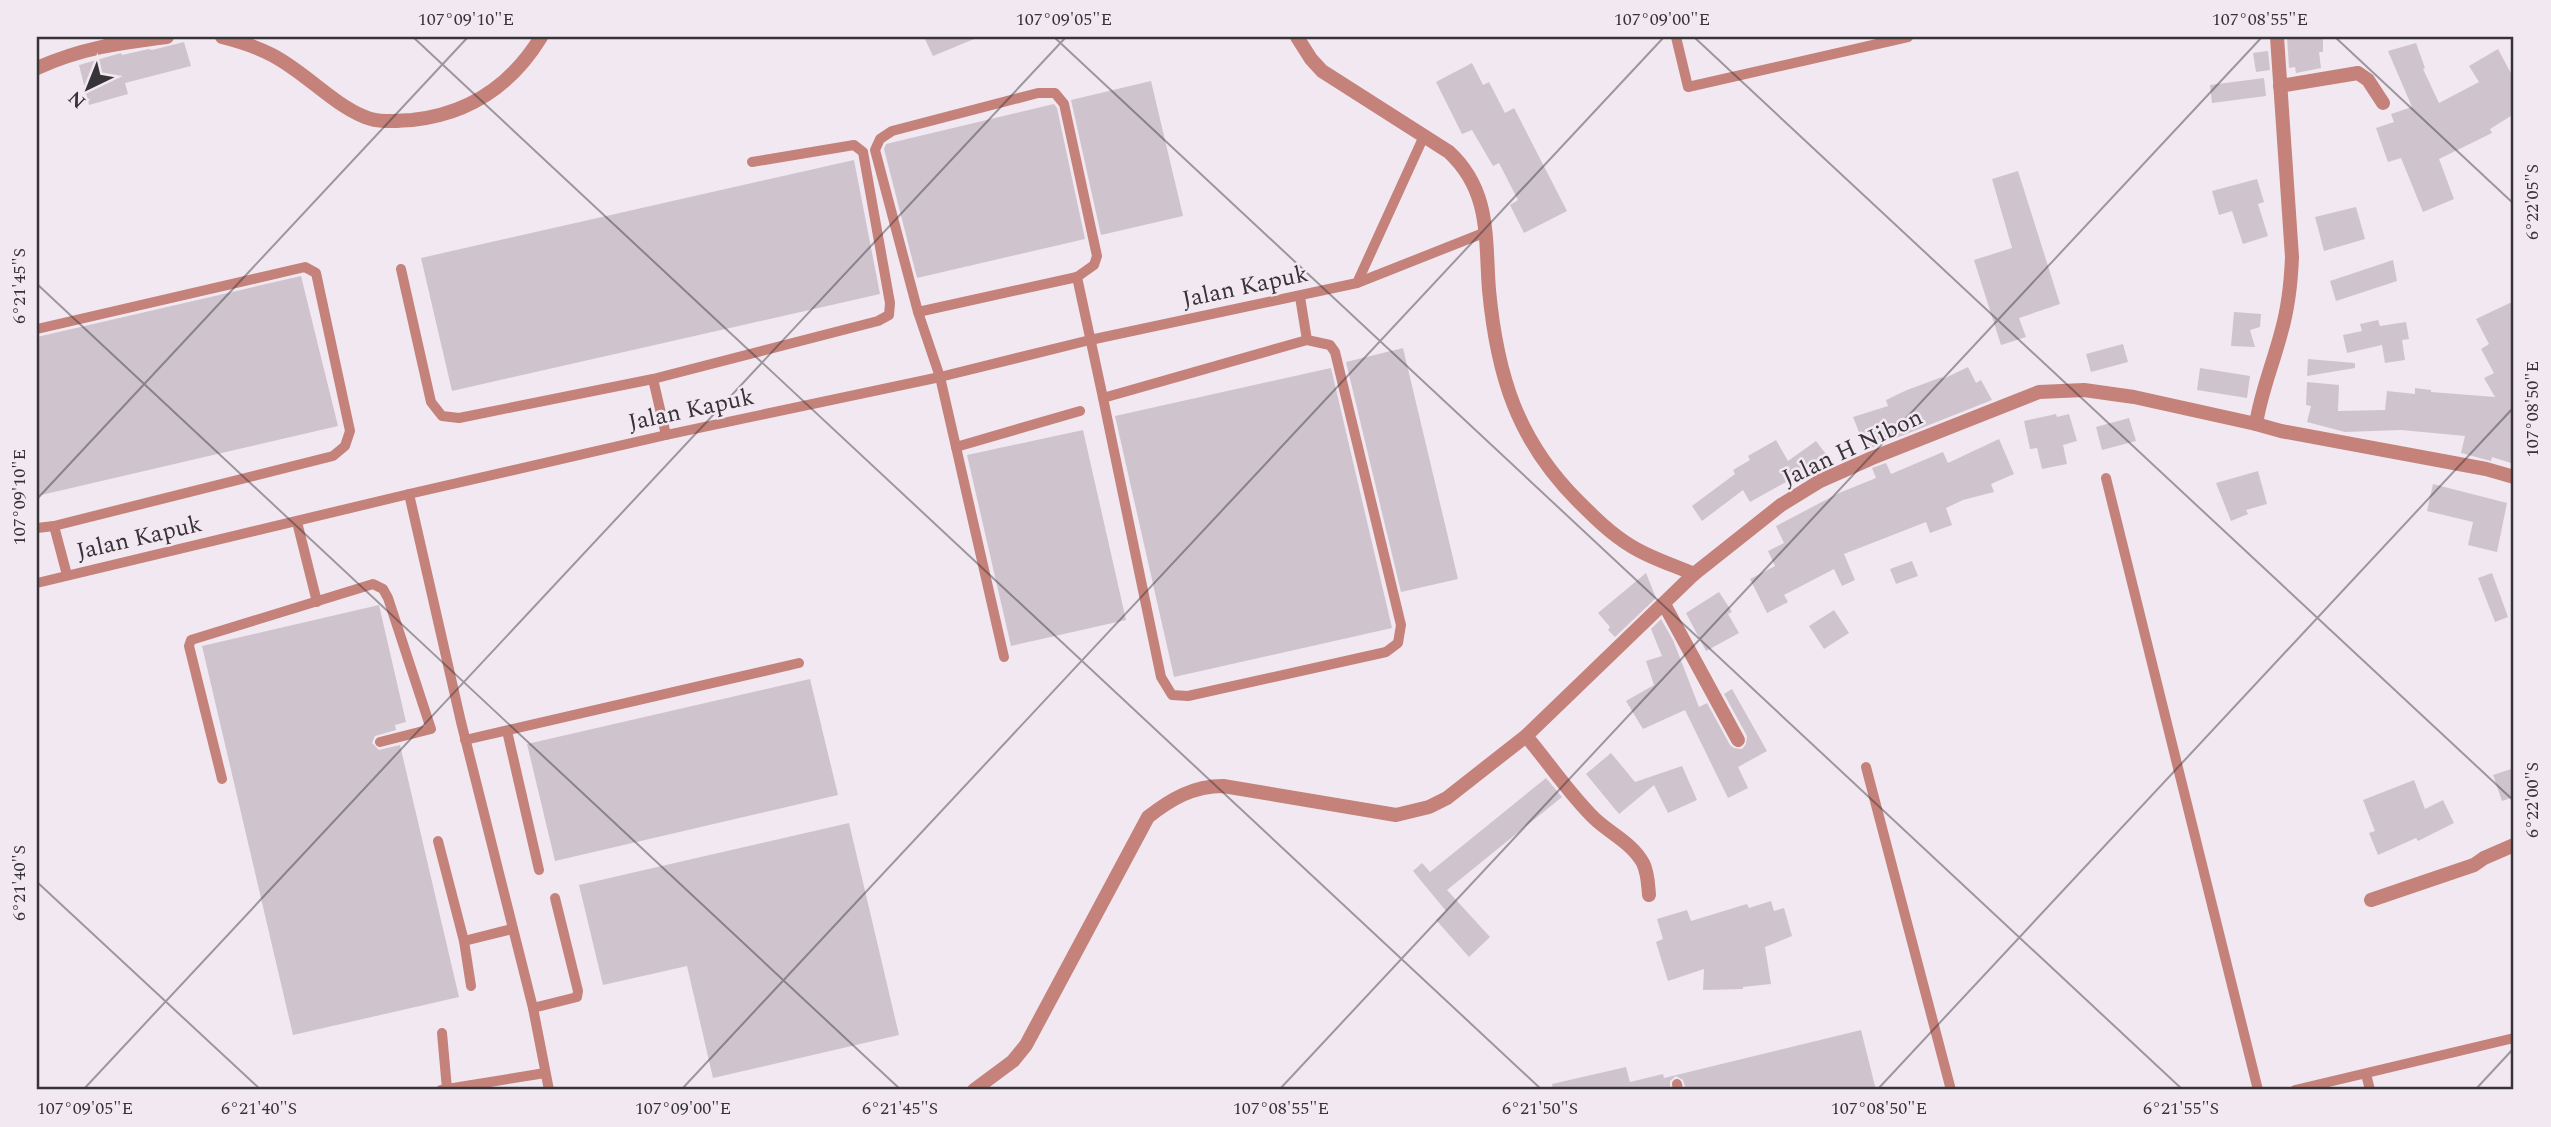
<svg xmlns="http://www.w3.org/2000/svg" width="2551" height="1127" font-family="Spectral,serif">
  <rect width="100%" height="100%" fill="#f2e8f1"/>
  <!-- building -->
  <g fill="#cfc4cd">
    <path d="M924 37H979L933 56Z"/>
    <path d="M2287 37H2323V52H2319L2321 68 2296 73 2295 67 2289 68Z"/>
    <path d="M184 42 191 66 125 83 128 94 89 105 79 65 121 53 122 55 149 49 152 50Z"/>
    <path d="M2416 43 2425 68 2423 69 2439 103 2479 82 2469 66 2498 49 2514 79V114L2490 129 2492 133 2439 159 2454 199 2423 212 2401 158 2388 162 2376 128 2394 122 2391 114 2412 107 2388 51Z"/>
    <path d="M2268 51 2270 70 2256 72 2253 53Z"/>
    <path d="M1472 63 1483 85 1489 82 1505 113 1514 108 1567 211 1524 233 1510 205 1518 200 1499 163 1493 166 1472 130 1462 134 1436 82Z"/>
    <path d="M2264 78 2266 96 2212 103 2210 85Z"/>
    <path d="M1151 81 1183 216 1101 235 1071 100Z"/>
    <path d="M1054 104 1057 108 1085 239 917 278 884 149 886 144Z"/>
    <path d="M854 160 880 294 452 391 421 258Z"/>
    <path d="M2018 171 2060 304 2019 318 2026 337 2001 345 1974 260 2012 248 1992 179Z"/>
    <path d="M2257 179 2264 202 2258 204 2268 236 2243 244 2232 211 2219 215 2212 191Z"/>
    <path d="M2356 207 2365 239 2324 251 2315 217Z"/>
    <path d="M2393 260 2397 281 2336 301 2330 281Z"/>
    <path d="M301 276 338 426 37 496V337Z"/>
    <path d="M2514 301V464L2492 457 2491 461 2461 453 2465 436 2401 430 2345 432 2307 422 2311 406 2306 405 2307 382 2339 385 2338 411 2385 410 2387 391 2415 394V388L2431 390V392L2495 397 2484 378 2494 373 2481 349 2489 344 2476 319Z"/>
    <path d="M2234 312 2261 314 2260 327 2250 330 2255 347 2231 346Z"/>
    <path d="M2378 320 2380 326 2406 322 2409 339 2402 340 2405 360 2385 363 2382 345 2347 353 2343 335 2362 331 2360 324Z"/>
    <path d="M2123 344 2128 362 2091 372 2086 354Z"/>
    <path d="M1403 348 1458 579 1401 592 1346 362Z"/>
    <path d="M2308 359 2355 363V368L2307 376Z"/>
    <path d="M1968 367 1976 383 1981 380 1992 400 1866 450 1853 417 1888 406 1886 400 1907 390 1942 377 1943 379Z"/>
    <path d="M1331 368 1392 628 1174 677 1115 416Z"/>
    <path d="M2200 368 2250 376 2247 398 2197 390Z"/>
    <path d="M2056 414 2057 417 2069 414 2077 441 2063 445 2067 464 2042 469 2037 448 2030 449 2024 421Z"/>
    <path d="M2129 418 2136 441 2102 450 2096 427Z"/>
    <path d="M1083 430 1126 620 1011 646 967 455Z"/>
    <path d="M1999 439 2014 474 1991 484 1994 492 1963 500 1946 508 1952 525 1930 533 1926 522 1844 554 1855 580 1842 586 1834 569 1784 595 1788 602 1767 613 1750 579 1775 566 1768 551 1784 543 1776 526 1839 493 1876 478 1872 468 1886 463 1891 474 1943 452 1948 463Z"/>
    <path d="M1776 440 1788 461 1816 441 1829 458 1750 502 1743 490 1702 521 1692 506 1735 474 1733 470 1750 460 1748 456Z"/>
    <path d="M2258 471 2267 504 2246 510 2248 514 2231 521 2216 483Z"/>
    <path d="M2433 484 2507 503 2497 552 2468 545 2473 522 2427 511Z"/>
    <path d="M1912 561 1918 576 1896 584 1890 569Z"/>
    <path d="M1646 573 1656 598 1615 637 1608 630 1610 627 1598 613Z"/>
    <path d="M2492 573 2508 617 2495 622 2478 578Z"/>
    <path d="M1719 592 1732 612 1728 614 1739 633 1706 651 1686 613Z"/>
    <path d="M379 605 406 722 395 725 396 730 375 736 372 743 379 750 400 745 459 997 293 1035 202 646Z"/>
    <path d="M1834 610 1849 633 1824 649 1809 626Z"/>
    <path d="M1661 619 1673 640 1699 707 1707 703 1730 745 1734 748 1742 749 1746 744 1747 736 1724 694 1732 689 1767 751 1738 767 1748 788 1728 798 1685 710 1643 729 1626 701 1654 685 1646 661 1662 656 1651 629Z"/>
    <path d="M810 679 838 795 555 861 527 744Z"/>
    <path d="M1611 753 1635 782 1682 766 1697 800 1668 813 1654 785 1619 814 1586 774Z"/>
    <path d="M2514 768V797L2502 801 2493 775Z"/>
    <path d="M1546 778 1562 797 1447 890 1490 937 1469 957 1436 920 1446 911 1413 871 1422 863 1430 872Z"/>
    <path d="M2414 780 2425 809 2443 800 2454 823 2418 841 2416 838 2378 855 2369 833 2375 831 2363 800Z"/>
    <path d="M849 823 899 1035 713 1078 687 966 603 985 579 885Z"/>
    <path d="M1771 901 1774 911 1784 908 1792 936 1765 947 1771 984 1743 987V989L1703 990 1704 969 1668 981 1656 942 1663 939 1657 919 1687 910 1691 921 1747 904 1749 908Z"/>
    <path d="M1861 1030 1876 1090H1686L1683 1080 1676 1076 1670 1081V1090H1553L1552 1084 1626 1067 1630 1082 1663 1074 1664 1078Z"/>
  </g>
  <g fill="none" stroke-linecap="round" stroke-linejoin="round">
    <!-- service -->
    <g stroke="#c4827b" stroke-width="10">
      <path d="M1676 37 1688 87 1908 37"/>
      <path d="M401 269 431 402 442 416 459 418 653 379"/>
      <path d="M1077 277 1094 265 1097 256 1064 104 1055 93H1038L892 131 880 139 875 150 918 312 940 377 956 447 1080 411"/>
      <path d="M1357 283 1486 232"/>
      <path d="M1300 297 1307 340 1103 398 1161 677 1172 695 1188 696 1386 652 1398 643 1401 625 1335 352 1330 345 1307 340"/>
      <path d="M918 312 1077 277 1103 398"/>
      <path d="M37 329 305 267 316 273 350 431 345 446 333 456 54 526 67 575"/>
      <path d="M666 435 653 379 878 321 889 315 890 303 863 152 854 145 752 162"/>
      <path d="M956 447 1004 657"/>
      <path d="M2106 478 2258 1090"/>
      <path d="M409 494 461 722 533 1008 549 1090"/>
      <path d="M297 522 317 602"/>
      <path d="M37 528 54 526"/>
      <path d="M37 583 409 494 666 435 940 377 1090 340 1357 283 1424 136"/>
      <path d="M507 731 539 870"/>
      <path d="M465 740 799 663"/>
      <path d="M1866 767 1951 1090"/>
      <path d="M222 779 189 646 191 640 373 584 383 589 388 598 431 729 380 742"/>
      <path d="M438 841 464 941"/>
      <path d="M471 986 464 941 512 929"/>
      <path d="M533 1008 577 997 578 991 555 898"/>
      <path d="M2366 1074 2370 1090"/>
      <path d="M1677 1084 1678 1090"/>
      <path d="M447 1089 545 1073"/>
      <path d="M441 1090 447 1089 442 1033"/>
      <path d="M2295 1090 2514 1038"/>
    </g>
    <!-- minor -->
    <g stroke="#c4827b" stroke-width="14">
      <path d="M222 37C238 41 257 47 272 55 305 72 331 103 365 117 379 123 397 121 412 120 469 114 511 86 541 37"/>
      <path d="M1297 37 1311 59 1322 71 1449 152C1491 191 1485 238 1489 290 1497 375 1517 440 1578 501 1594 517 1611 534 1631 546 1650 558 1673 565 1694 574L1781 505 1820 481 1872 458 2039 392 2084 390 2134 397 2256 424"/>
      <path d="M2277 37 2292 257C2291 283 2288 309 2281 333 2273 364 2261 392 2256 424L2281 431 2486 469 2514 477"/>
      <path d="M37 68C82 48 118 43 167 37"/>
      <path d="M2280 86 2358 73 2368 80 2383 103"/>
      <path d="M1664 604 1738 740"/>
      <path d="M1526 736C1549 763 1570 795 1595 819 1611 834 1632 843 1643 863 1648 873 1648 884 1649 895"/>
      <path d="M2371 900 2474 865 2484 858 2514 845"/>
      <path d="M974 1090 1013 1061 1026 1045 1148 817C1171 799 1193 786 1223 786L1396 815 1429 807 1447 798 1526 736 1694 574"/>
    </g>
  </g>
  <!-- ticks -->
  <path fill="none" stroke="#373437" stroke-width="2" stroke-opacity="0.45" d="M413 37 1542 1090M1054 37 2183 1090M1694 37 2514 801M2335 37 2514 204M37 284 901 1090M37 499 468 37M37 882 261 1090M83 1090 1066 37M681 1090 1664 37M1279 1090 2262 37M1877 1090 2514 407M2475 1090 2514 1048"/>
  <g text-anchor="middle" stroke-width="5" stroke-linejoin="round" paint-order="stroke">
    <!-- street labels -->
    <g font-size="24" fill="#373437" stroke="#f2e8f1">
      <text transform="translate(1245 286) rotate(-12)" y="8">Jalan Kapuk</text>
      <text transform="translate(691 409) rotate(-12)" y="8">Jalan Kapuk</text>
      <text transform="translate(1852 447) rotate(-25)" y="8">Jalan H Nibon</text>
      <text transform="translate(139 537) rotate(-13)" y="8">Jalan Kapuk</text>
    </g>
  </g>
  <!-- border -->
  <rect width="2551" height="1127" fill="none" stroke="#f2e8f1" stroke-width="77"/>
  <!-- north arrow -->
  <g transform="translate(88 88) rotate(223)" stroke="#f2e8f1" stroke-width="5" paint-order="stroke">
  <path d="M0-5L12 26L0 18L-12 26Z" fill="#373437"/>
  <text y="-10" font-size="19" font-weight="bold" text-anchor="middle" fill="#373437">N</text>
  </g>
  <rect x="38" y="38" width="2474" height="1050" fill="none" stroke="#373437" stroke-width="2.5"/>
  <g font-size="18" text-anchor="middle" fill="#373437">
    <text x="466" y="25">107°09'10"E</text>
    <text x="1064" y="25">107°09'05"E</text>
    <text x="1662" y="25">107°09'00"E</text>
    <text x="2260" y="25">107°08'55"E</text>
    <text transform="translate(2532 202) rotate(-90)" y="6">6°22'05"S</text>
    <text transform="translate(19 286) rotate(-90)" y="6">6°21'45"S</text>
    <text transform="translate(2532 409) rotate(-90)" y="6">107°08'50"E</text>
    <text transform="translate(19 497) rotate(-90)" y="6">107°09'10"E</text>
    <text transform="translate(2532 800) rotate(-90)" y="6">6°22'00"S</text>
    <text transform="translate(19 883) rotate(-90)" y="6">6°21'40"S</text>
    <text x="85" y="1114">107°09'05"E</text>
    <text x="259" y="1114">6°21'40"S</text>
    <text x="683" y="1114">107°09'00"E</text>
    <text x="900" y="1114">6°21'45"S</text>
    <text x="1281" y="1114">107°08'55"E</text>
    <text x="1540" y="1114">6°21'50"S</text>
    <text x="1879" y="1114">107°08'50"E</text>
    <text x="2181" y="1114">6°21'55"S</text>
  </g>
</svg>
